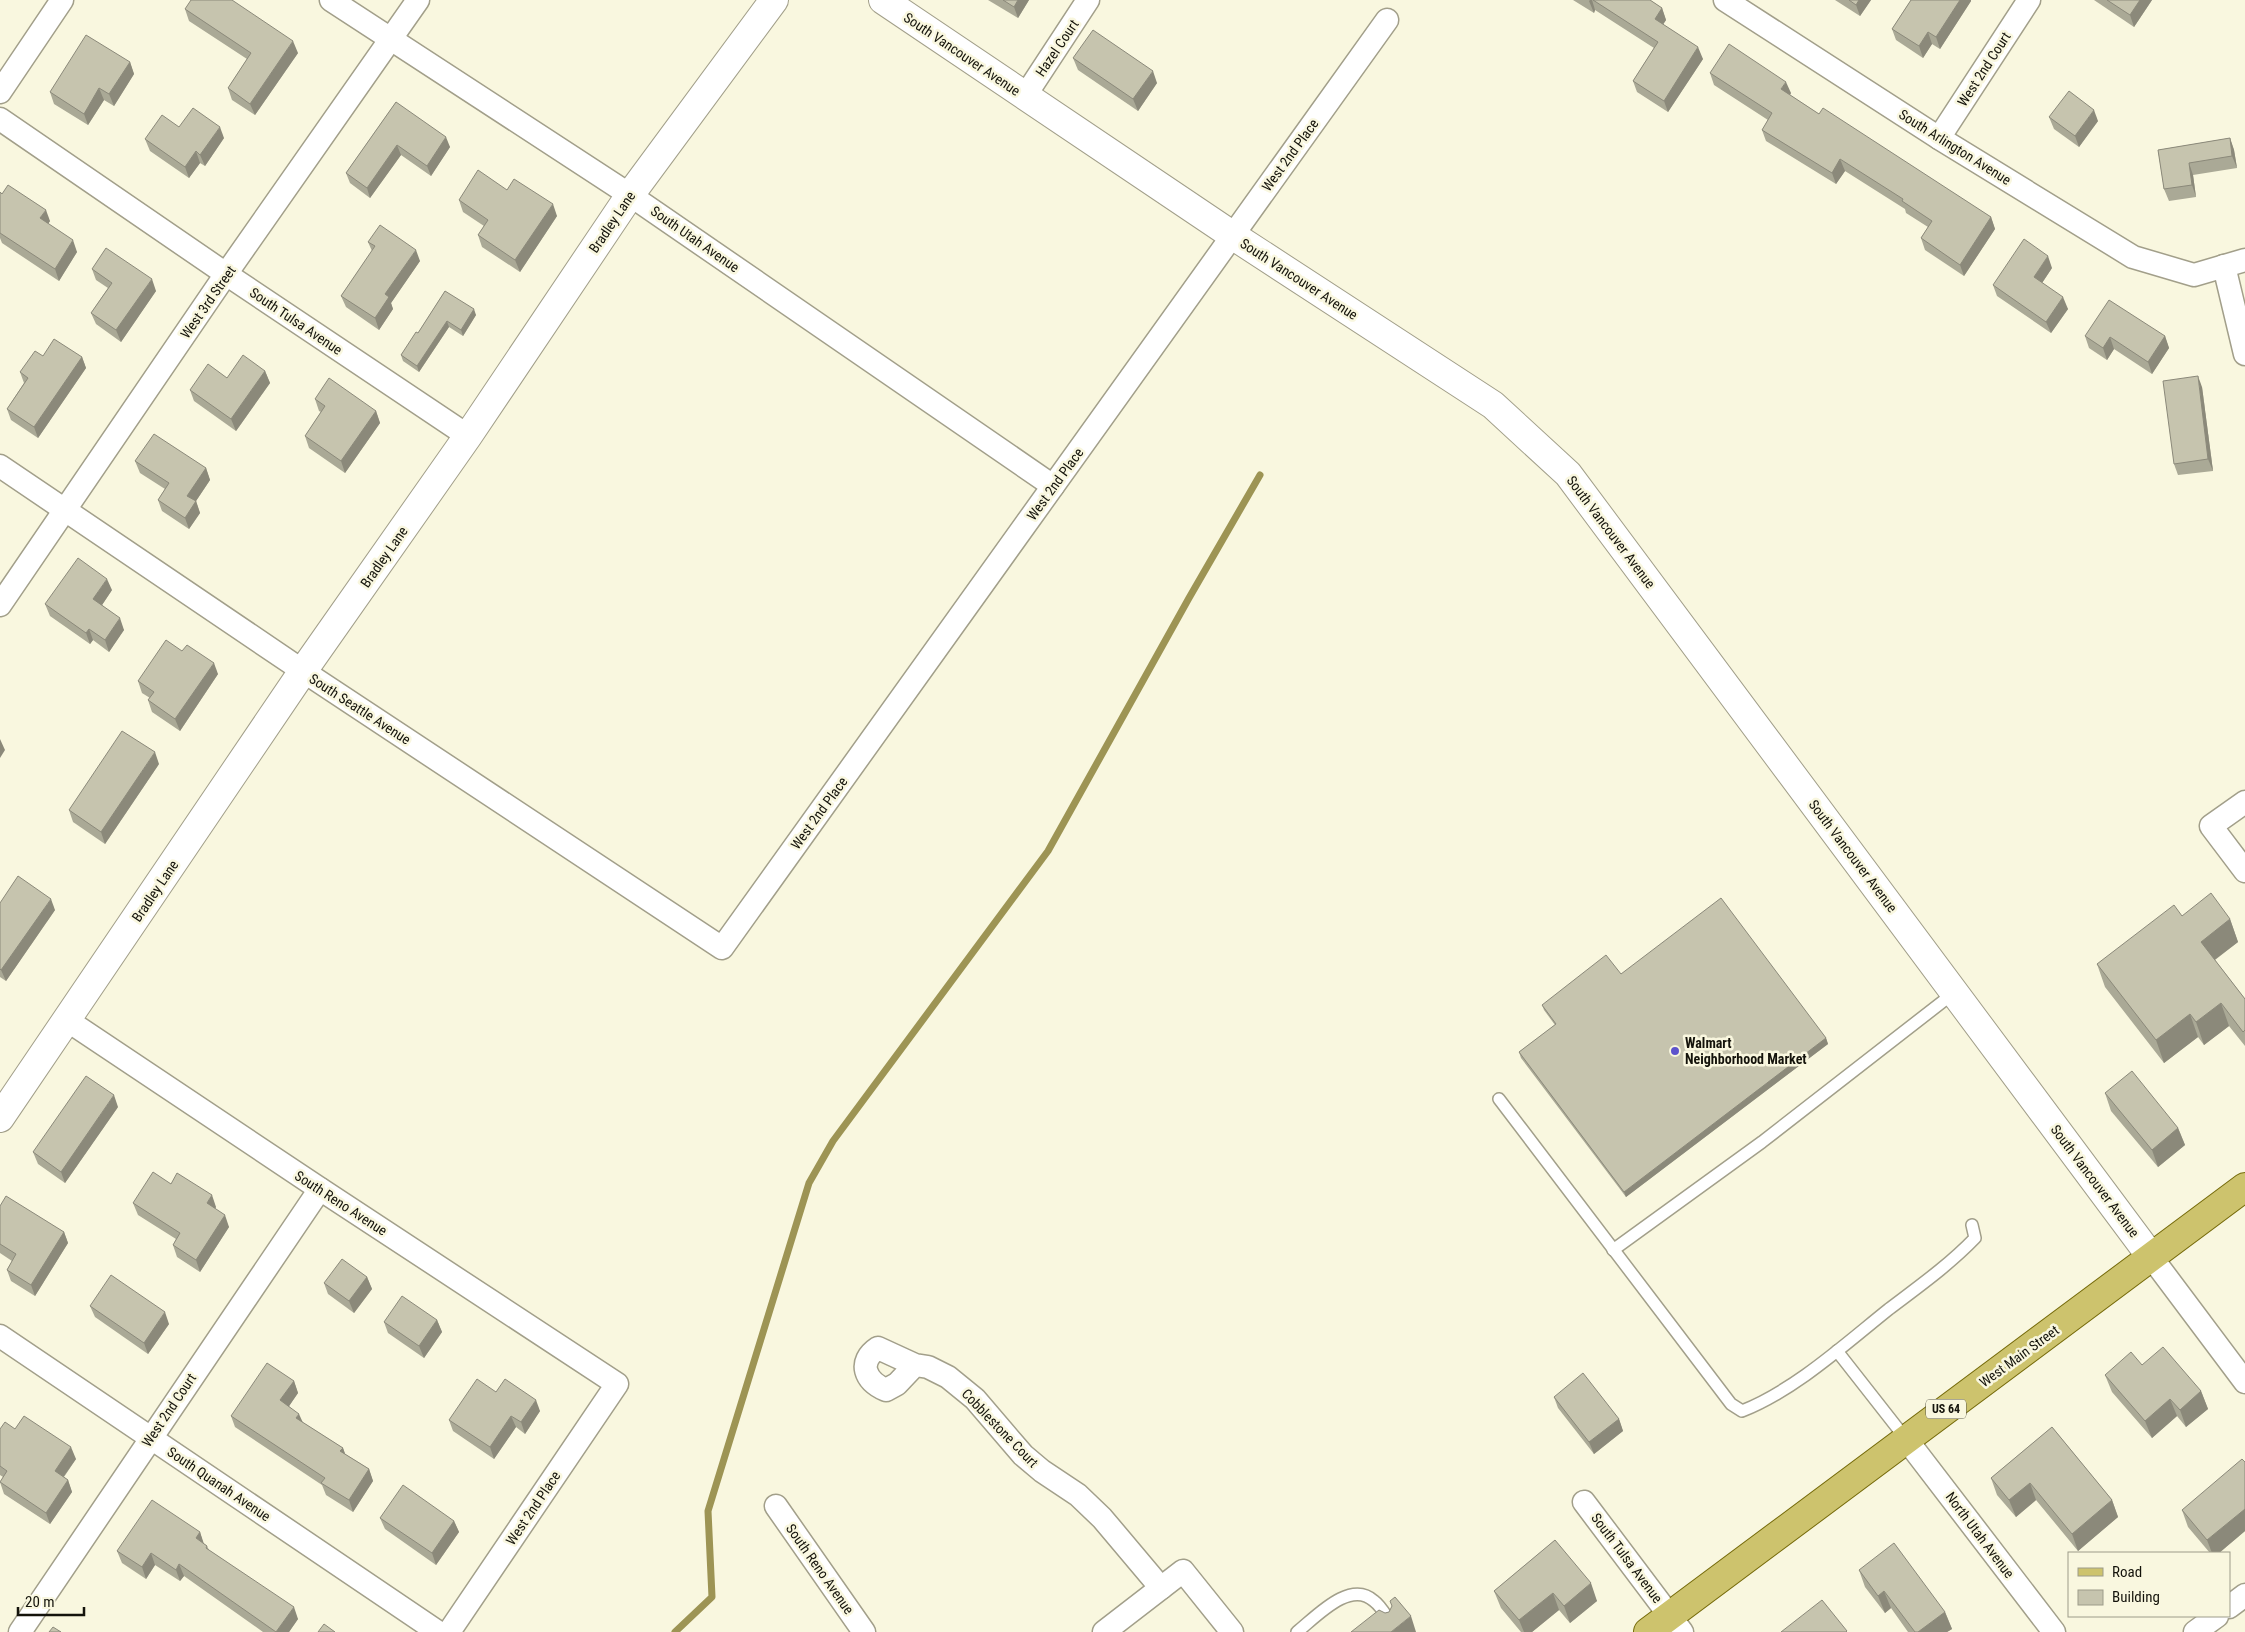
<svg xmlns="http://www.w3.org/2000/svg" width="2245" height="1632" font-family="'Roboto Condensed',sans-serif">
  <rect width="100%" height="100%" fill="#f9f7df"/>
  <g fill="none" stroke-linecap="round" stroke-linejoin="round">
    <!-- stream -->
    <path stroke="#9d9454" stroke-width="7" d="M675 1632 712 1597 708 1511 809 1183 833 1141 1048 851 1189 598 1260 475"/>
    <!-- service casing -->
    <g stroke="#a29f8a" stroke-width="14">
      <g id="service">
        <path d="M1499 1099 1731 1404 1742 1411C1795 1390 1844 1345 1889 1309 1918 1287 1949 1265 1975 1238L1972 1225"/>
        <path d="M1613 1250 1762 1142 1955 992"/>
        <path d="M1837 1351 1906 1439"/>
        <path d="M1297 1632C1316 1617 1350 1579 1374 1601 1381 1606 1386 1616 1391 1623"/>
      </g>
    </g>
    <!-- minor casing -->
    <g stroke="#a29f8a" stroke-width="25">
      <g id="minor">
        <path d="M331 0 630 195 1053 486"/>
        <path d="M1725 0 1939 138 2133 257 2194 275 2245 260"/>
        <path d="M0 92 62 0"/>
        <path d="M1025 96 1088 0"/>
        <path d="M0 119 226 274 468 436"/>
        <path d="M1939 138 2029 0"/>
        <path d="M2224 266 2245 354"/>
        <path d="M0 466 303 671 722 948 1387 20"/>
        <path d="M0 605 226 274 418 0"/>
        <path d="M2245 802 2211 826 2245 871"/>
        <path d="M67 1020 320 1189 617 1384 449 1632"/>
        <path d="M2152 1258 2245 1382"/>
        <path d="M0 1336 438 1632"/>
        <path d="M915 1365 897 1384 886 1390C865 1381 857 1362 878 1348L915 1365 928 1367 948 1377 975 1399 1023 1455 1042 1471 1078 1495 1102 1518 1161 1588"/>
        <path d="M1906 1439 2054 1632"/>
        <path d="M1584 1502 1682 1632"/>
        <path d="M776 1506 864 1632"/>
        <path d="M2229 1607 2245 1595"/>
        <path d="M20 1632 320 1189"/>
        <path d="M1104 1632 1183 1571 1232 1632"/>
        <path d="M2195 1632 2217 1616"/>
      </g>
    </g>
    <!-- tertiary casing -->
    <g stroke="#a29f8a" stroke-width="30">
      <g id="tertiary">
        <path d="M883 0 1232 235 1493 405 1568 474 2152 1258"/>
        <path d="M0 1118 303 671 468 436 630 195 774 0"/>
      </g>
    </g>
    <!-- primary casing -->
    <g stroke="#766b0b" stroke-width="30">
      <path id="primary" d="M1648 1632 2245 1187"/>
    </g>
    <!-- service -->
    <use href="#service" stroke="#fff" stroke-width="11"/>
    <!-- minor -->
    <use href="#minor" stroke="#fff" stroke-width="22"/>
    <!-- tertiary -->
    <use href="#tertiary" stroke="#fff" stroke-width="28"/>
    <!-- primary -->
    <use href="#primary" stroke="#cdc36d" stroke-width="28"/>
  </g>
  <!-- wall -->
  <g fill="#aaa996">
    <path d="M988 0H1029L1018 18Z"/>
    <path d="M1573 0H1650L1662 8 1666 20 1663 24 1703 59 1668 112 1637 92 1633 81 1654 48 1595 10 1594 13Z"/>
    <path d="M1835 0H1871L1860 16Z"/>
    <path d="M1911 0H1971V1L1940 49 1932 44 1923 58 1896 40 1892 29Z"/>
    <path d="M2094 0H2152L2134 27Z"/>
    <path d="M185 9 298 53 255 115 232 100 228 88 247 59 189 21Z"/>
    <path d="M1073 58 1157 83 1138 111 1078 70Z"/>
    <path d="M130 62 134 74 114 106 104 100 88 125 54 104 50 92Z"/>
    <path d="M1710 73 1791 93 1790 95 1819 114 1991 217 1995 229 1964 276 1925 250 1921 238 1928 227 1906 213 1905 209 1845 171 1836 184 1766 141 1762 130 1768 120 1714 85Z"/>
    <path d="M396 102 450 147 431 176 401 155 370 198 350 183 346 173Z"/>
    <path d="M2049 117 2098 121 2079 147 2054 129Z"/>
    <path d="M179 127 224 138 205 166 200 163 189 178 150 151 145 139Z"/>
    <path d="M2230 138 2234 150 2237 168 2193 175 2196 197 2169 201 2164 189 2158 150Z"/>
    <path d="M507 190 557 216 520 272 482 247 478 235 484 226 463 212 459 200Z"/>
    <path d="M0 192 50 221 48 224 77 252 59 281 2 243 0 238Z"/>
    <path d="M368 242 420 261 391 303 393 309 379 330 346 307 341 296 372 251Z"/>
    <path d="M2052 268 2042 283 2068 309 2051 333 1997 296 1993 285Z"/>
    <path d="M92 269 156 291 121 342 96 324 91 313 108 288 96 280Z"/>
    <path d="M445 291 476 315 463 336 449 327 419 372 403 361 401 355 418 333Z"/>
    <path d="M2085 336H2165L2169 348 2152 374 2114 349 2107 360 2089 348Z"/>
    <path d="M82 357 86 368 38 438 11 420 7 409 24 383 20 372Z"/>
    <path d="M265 371 270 383 236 431 194 401 190 390 227 378Z"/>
    <path d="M2202 387 2213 471 2178 475 2174 464Z"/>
    <path d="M315 399 376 411 380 423 345 473 309 448 305 436 321 412 319 411Z"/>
    <path d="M135 461 206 468 210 480 196 501 200 513 189 529 162 511 158 500 165 489 140 473Z"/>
    <path d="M112 590 102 605 124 630 109 652 93 640 90 644 50 616 45 604Z"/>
    <path d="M182 651 218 674 180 731 152 712 148 700 150 698 142 693 138 681Z"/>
    <path d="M159 764 105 844 73 822 69 810Z"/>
    <path d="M0 903 55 910 6 981 0 977Z"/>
    <path d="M2182 916 2230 919 2238 942 2215 960 2245 999V1046L2229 1026 2204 1045 2198 1037 2164 1063 2105 987 2097 964Z"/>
    <path d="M1621 974 1826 1038 1828 1044 1626 1197 1521 1058 1519 1052 1555 1025 1544 1010 1542 1005Z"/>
    <path d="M2105 1093 2178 1128 2185 1145 2158 1167 2111 1111Z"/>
    <path d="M118 1107 65 1183 38 1164 33 1152Z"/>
    <path d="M171 1184 216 1207 215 1209 229 1227 200 1272 177 1257 173 1245 176 1239 138 1215 133 1203Z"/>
    <path d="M0 1206 64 1232 68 1243 35 1296 11 1281 7 1270 12 1261 0 1253Z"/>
    <path d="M367 1277 372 1289 354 1313 328 1294 324 1283Z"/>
    <path d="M90 1306 169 1324 148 1354 95 1317Z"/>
    <path d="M437 1320 442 1332 424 1358 388 1333 384 1322Z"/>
    <path d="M2142 1365 2201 1391 2208 1409 2186 1427 2177 1416 2152 1438 2112 1392 2105 1375Z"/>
    <path d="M294 1381 298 1393 289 1406 302 1422 343 1448 345 1454 369 1469 373 1481 353 1512 326 1495 322 1485 235 1427 231 1416Z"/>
    <path d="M496 1392 540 1411 525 1434 516 1427 494 1459 453 1431 449 1420Z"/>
    <path d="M1554 1397 1619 1419 1623 1431 1594 1454 1558 1408Z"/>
    <path d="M2052 1427 2112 1500 2118 1517 2078 1551 2036 1500 2016 1517 1997 1495 1991 1478Z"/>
    <path d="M0 1429H15L76 1459 64 1477 68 1480 72 1492 50 1524 4 1494 0 1482 3 1477 0 1475Z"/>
    <path d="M2245 1462V1531L2219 1553H2210L2188 1527 2182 1510Z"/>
    <path d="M380 1518 454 1521 459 1532 436 1565 385 1529Z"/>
    <path d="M200 1532 203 1543 207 1546 209 1550 298 1619 289 1632H263L184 1576 180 1581 155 1565 146 1579 122 1563 117 1551Z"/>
    <path d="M1555 1540 1597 1601 1570 1623 1559 1610 1532 1632H1521L1501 1608 1494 1591Z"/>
    <path d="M1859 1570 1945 1612 1952 1629 1947 1632H1908L1891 1608 1885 1613 1865 1587Z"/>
  </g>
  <!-- shaded-wall -->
  <g fill="#8b897a">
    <path d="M1018 0H1029L1018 18 1014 7Z"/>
    <path d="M1590 0H1592L1595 10 1594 13 1589 1Z"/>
    <path d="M1859 0H1871L1860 16 1856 5Z"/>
    <path d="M1960 0H1971V1L1940 49 1936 37Z"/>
    <path d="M2140 0H2152L2134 27 2130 15Z"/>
    <path d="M1662 8 1666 20 1659 31 1655 19Z"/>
    <path d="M1928 32 1932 44 1923 58 1919 46Z"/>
    <path d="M293 41 298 53 255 115 250 104Z"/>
    <path d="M1698 47 1703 59 1668 112 1664 101Z"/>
    <path d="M130 62 134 74 114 106 109 94Z"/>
    <path d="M1153 71 1157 83 1138 111 1133 99Z"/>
    <path d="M1786 82 1791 93 1786 101 1781 89Z"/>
    <path d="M99 88 104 100 88 125 84 114Z"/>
    <path d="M2094 110 2098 121 2079 147 2075 136Z"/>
    <path d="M220 127 224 138 205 166 200 155Z"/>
    <path d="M446 137 450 147 431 176 427 166Z"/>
    <path d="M2230 138 2234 150 2237 168 2232 156Z"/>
    <path d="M397 145 401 155 370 198 367 188Z"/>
    <path d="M196 151 200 163 189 178 185 167Z"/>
    <path d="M1840 159 1845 171 1836 184 1832 173Z"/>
    <path d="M2189 163 2193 175 2196 197 2192 185Z"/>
    <path d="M553 204 557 216 520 272 515 260Z"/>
    <path d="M46 210 50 221 44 230 40 218Z"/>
    <path d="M1991 217 1995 229 1964 276 1960 265Z"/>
    <path d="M73 240 77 252 59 281 55 269Z"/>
    <path d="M416 250 420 261 391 303 393 309 379 330 375 318 385 294Z"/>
    <path d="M2048 256 2052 268 2038 289 2034 277Z"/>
    <path d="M152 279 156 291 121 342 116 330Z"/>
    <path d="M2063 297 2068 309 2051 333 2046 322Z"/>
    <path d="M474 309 476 315 463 336 461 330Z"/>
    <path d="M447 321 449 327 419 372 417 366Z"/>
    <path d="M2165 336 2169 348 2152 374 2148 362Z"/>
    <path d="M2110 337 2114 349 2107 360 2103 348Z"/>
    <path d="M82 357 86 368 38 438 34 427Z"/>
    <path d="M265 371 270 383 236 431 231 419Z"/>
    <path d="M2198 376 2202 387 2213 471 2208 459Z"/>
    <path d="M376 411 380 423 345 473 341 461Z"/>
    <path d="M206 468 210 480 192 507 187 496Z"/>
    <path d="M196 501 200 513 189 529 185 518Z"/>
    <path d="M107 579 112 590 98 611 93 599Z"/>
    <path d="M120 618 124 630 109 652 105 640Z"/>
    <path d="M89 629 93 640 90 644 86 633Z"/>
    <path d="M214 663 218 674 180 731 175 719Z"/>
    <path d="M0 739 5 750 0 758Z"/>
    <path d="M155 752 159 764 105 844 101 832Z"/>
    <path d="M51 899 55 910 6 981 1 970Z"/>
    <path d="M2230 919 2238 942 2209 964 2201 942Z"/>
    <path d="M2221 1003 2229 1026 2204 1045 2196 1022Z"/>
    <path d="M2190 1014 2198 1037 2164 1063 2156 1040Z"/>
    <path d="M1826 1038 1828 1044 1626 1197 1624 1192Z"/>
    <path d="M114 1095 118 1107 65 1183 61 1172Z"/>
    <path d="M2178 1128 2185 1145 2158 1167 2152 1150Z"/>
    <path d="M212 1195 216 1207 211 1215 207 1203Z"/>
    <path d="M225 1215 229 1227 200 1272 196 1260Z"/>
    <path d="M64 1232 68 1243 35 1296 31 1285Z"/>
    <path d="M367 1277 372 1289 354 1313 349 1301Z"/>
    <path d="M165 1312 169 1324 148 1354 144 1343Z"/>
    <path d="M437 1320 442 1332 424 1358 419 1346Z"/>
    <path d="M294 1381 298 1393 285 1412 280 1400Z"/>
    <path d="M2201 1391 2208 1409 2186 1427 2180 1410Z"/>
    <path d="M2170 1399 2177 1416 2152 1438 2145 1421Z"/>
    <path d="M536 1400 540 1411 525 1434 521 1422Z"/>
    <path d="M299 1414 304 1425 296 1418Z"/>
    <path d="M511 1416 516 1427 494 1459 490 1447Z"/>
    <path d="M1619 1419 1623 1431 1594 1454 1589 1442Z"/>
    <path d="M71 1447 76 1459 59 1483 55 1471Z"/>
    <path d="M343 1448 347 1459 340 1451Z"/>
    <path d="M369 1469 373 1481 353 1512 349 1500Z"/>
    <path d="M68 1480 72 1492 50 1524 46 1513Z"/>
    <path d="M2030 1483 2036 1500 2016 1517 2009 1500Z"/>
    <path d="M2112 1500 2118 1517 2078 1551 2072 1534Z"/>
    <path d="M2245 1509V1531L2219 1553H2212L2207 1540Z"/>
    <path d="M454 1521 459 1532 436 1565 432 1553Z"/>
    <path d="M200 1532 204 1544 196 1538Z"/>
    <path d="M151 1553 155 1565 146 1579 142 1567Z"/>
    <path d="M179 1564 184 1576 180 1581 176 1570Z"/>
    <path d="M1591 1583 1597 1601 1570 1623 1564 1606Z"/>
    <path d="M1884 1591 1891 1608 1885 1613 1878 1596Z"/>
    <path d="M1553 1593 1559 1610 1532 1632H1524L1519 1620Z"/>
    <path d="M294 1607 298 1619 289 1632H276Z"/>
    <path d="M1945 1612 1952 1629 1947 1632H1918Z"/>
    <path d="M1411 1616 1416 1632H1391Z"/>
  </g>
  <!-- building -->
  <g fill="#c6c4ae" stroke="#8b897a">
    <path d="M191 0H232L293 41 250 104 228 88 251 53 185 9Z"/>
    <path d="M1003 0H1018L1014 7Z"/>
    <path d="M1593 0H1650L1662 8 1655 19 1698 47 1664 101 1633 81 1658 42Z"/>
    <path d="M1849 0H1859L1856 5Z"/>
    <path d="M1911 0H1960L1936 37 1928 32 1919 46 1892 29Z"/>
    <path d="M2107 0H2140L2130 15Z"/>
    <path d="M1093 30 1153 71 1133 99 1073 58Z"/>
    <path d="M86 35 130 62 109 94 99 88 84 114 50 92Z"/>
    <path d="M1729 44 1786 82 1781 89 1819 114 1823 108 1991 217 1960 265 1921 238 1932 221 1902 201 1903 199 1840 159 1832 173 1762 130 1772 113 1710 73Z"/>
    <path d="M2069 91 2094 110 2075 136 2049 117Z"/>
    <path d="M396 102 446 137 427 166 397 145 367 188 346 173Z"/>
    <path d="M193 108 220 127 200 155 196 151 185 167 145 139 162 115 179 127Z"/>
    <path d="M2230 138 2232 156 2189 163 2192 185 2164 189 2158 150Z"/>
    <path d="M478 170 507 190 514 179 553 204 515 260 478 235 488 220 459 200Z"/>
    <path d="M8 185 46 210 40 218 73 240 55 269 0 233V192L2 194Z"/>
    <path d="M380 225 416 250 385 294 389 297 375 318 341 296 375 246 368 242Z"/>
    <path d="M2024 239 2048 256 2034 277 2063 297 2046 322 1993 285Z"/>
    <path d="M106 248 152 279 116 330 91 313 112 283 92 269Z"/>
    <path d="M445 291 474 309 461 330 447 321 417 366 401 355 416 332 418 333Z"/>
    <path d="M2109 300 2165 336 2148 362 2110 337 2103 348 2085 336Z"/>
    <path d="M54 339 82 357 34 427 7 409 28 378 20 372 35 351 43 356Z"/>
    <path d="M243 355 265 371 231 419 190 390 208 364 227 378Z"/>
    <path d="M2198 376 2208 459 2174 464 2163 381Z"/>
    <path d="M329 378 376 411 341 461 305 436 325 406 315 399Z"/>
    <path d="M154 434 206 468 187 496 196 501 185 518 158 500 169 483 135 461Z"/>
    <path d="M78 558 107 579 93 599 120 618 105 640 89 629 86 633 45 604Z"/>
    <path d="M166 640 182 651 187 645 214 663 175 719 148 700 154 692 138 681Z"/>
    <path d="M122 731 155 752 101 832 69 810Z"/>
    <path d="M18 876 51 899 1 970 0 969V903Z"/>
    <path d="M2211 893 2230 919 2201 942 2245 999V1030L2243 1032 2221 1003 2196 1022 2190 1014 2156 1040 2097 964 2174 905 2182 916Z"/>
    <path d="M1721 898 1826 1038 1624 1192 1519 1052 1556 1024 1542 1005 1606 955 1621 974Z"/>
    <path d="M2132 1071 2178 1128 2152 1150 2105 1093Z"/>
    <path d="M86 1076 114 1095 61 1172 33 1152Z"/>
    <path d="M153 1172 171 1184 177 1173 212 1195 207 1203 225 1215 196 1260 173 1245 180 1233 133 1203Z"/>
    <path d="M6 1196 64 1232 31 1285 7 1270 16 1254 0 1244V1206Z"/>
    <path d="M342 1259 367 1277 349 1301 324 1283Z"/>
    <path d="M111 1275 165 1312 144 1343 90 1306Z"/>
    <path d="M402 1296 437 1320 419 1346 384 1322Z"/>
    <path d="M2163 1347 2201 1391 2180 1410 2170 1399 2145 1421 2105 1375 2131 1352 2142 1365Z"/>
    <path d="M267 1363 294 1381 280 1400 299 1414 296 1418 343 1448 340 1451 369 1469 349 1500 321 1483 325 1478 231 1416Z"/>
    <path d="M1583 1373 1619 1419 1589 1442 1554 1397Z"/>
    <path d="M477 1379 496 1392 505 1379 536 1400 521 1422 511 1416 490 1447 449 1420Z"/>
    <path d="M24 1416 71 1447 55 1471 68 1480 46 1513 0 1482 7 1471 0 1466V1429L5 1422 15 1429Z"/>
    <path d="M2052 1427 2112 1500 2072 1534 2030 1483 2009 1500 1991 1478Z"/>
    <path d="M2242 1459 2245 1462V1509L2207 1540 2182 1510Z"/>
    <path d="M403 1485 454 1521 432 1553 380 1518Z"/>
    <path d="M152 1500 200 1532 196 1538 207 1546 206 1548 294 1607 276 1632 179 1564 176 1570 151 1553 142 1567 117 1551Z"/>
    <path d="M1555 1540 1591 1583 1564 1606 1553 1593 1519 1620 1494 1591Z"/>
    <path d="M1894 1543 1945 1612 1918 1632H1915L1884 1591 1878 1596 1859 1570Z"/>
    <path d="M1395 1597 1411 1616 1391 1632H1351L1379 1610 1385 1613 1389 1612 1392 1606 1390 1601Z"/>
    <path d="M1822 1600 1847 1631 1846 1632H1781Z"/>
    <path d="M324 1624 335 1632H318Z"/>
    <path d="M53 1627 61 1632H49Z"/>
  </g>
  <!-- markers -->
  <circle fill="#5d53cc" stroke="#f9f7df" stroke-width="2" cx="1675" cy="1051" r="5"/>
  <g text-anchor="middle" stroke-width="5" stroke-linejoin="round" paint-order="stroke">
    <!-- shield labels -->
    <rect fill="#f9f7df" stroke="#59574b" stroke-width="1" x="1926" y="1399.5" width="40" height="19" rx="4"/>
    <g font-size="12" font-weight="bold" fill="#14130b">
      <text x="1946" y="1413">US 64</text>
    </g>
    <!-- street labels -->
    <g font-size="14" fill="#14130b" stroke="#f9f7df">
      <text transform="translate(1057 48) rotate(-56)" y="5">Hazel Court</text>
      <text transform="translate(962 54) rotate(34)" y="5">South Vancouver Avenue</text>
      <text transform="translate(1984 69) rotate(-57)" y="5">West 2nd Court</text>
      <text transform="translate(1955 147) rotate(32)" y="5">South Arlington Avenue</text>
      <text transform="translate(1290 155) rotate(-54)" y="5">West 2nd Place</text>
      <text transform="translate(612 222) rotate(-56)" y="5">Bradley Lane</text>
      <text transform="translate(695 239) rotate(35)" y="5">South Utah Avenue</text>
      <text transform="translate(1299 279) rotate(33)" y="5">South Vancouver Avenue</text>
      <text transform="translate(208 302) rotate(-55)" y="5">West 3rd Street</text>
      <text transform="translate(296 321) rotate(34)" y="5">South Tulsa Avenue</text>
      <text transform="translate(1055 484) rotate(-54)" y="5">West 2nd Place</text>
      <text transform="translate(1611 532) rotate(53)" y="5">South Vancouver Avenue</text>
      <text transform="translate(384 557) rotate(-55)" y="5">Bradley Lane</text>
      <text transform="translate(360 709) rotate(33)" y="5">South Seattle Avenue</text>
      <text transform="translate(819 813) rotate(-54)" y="5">West 2nd Place</text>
      <text transform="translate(1853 856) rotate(53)" y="5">South Vancouver Avenue</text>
      <text transform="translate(155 891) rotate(-56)" y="5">Bradley Lane</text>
      <text transform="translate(2095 1181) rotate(53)" y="5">South Vancouver Avenue</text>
      <text transform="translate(341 1203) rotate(33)" y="5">South Reno Avenue</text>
      <text transform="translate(2019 1356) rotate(-36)" y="5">West Main Street</text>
      <text transform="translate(169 1410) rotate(-56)" y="5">West 2nd Court</text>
      <text transform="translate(1000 1428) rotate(46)" y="5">Cobblestone Court</text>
      <text transform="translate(219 1484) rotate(34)" y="5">South Quanah Avenue</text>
      <text transform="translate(533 1508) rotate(-56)" y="5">West 2nd Place</text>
      <text transform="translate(1980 1535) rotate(53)" y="5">North Utah Avenue</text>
      <text transform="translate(1627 1558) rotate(53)" y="5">South Tulsa Avenue</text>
      <text transform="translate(820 1569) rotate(55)" y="5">South Reno Avenue</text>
    </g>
    <!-- poi labels -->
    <g font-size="14" font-weight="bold" fill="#14130b" stroke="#f9f7df" text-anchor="start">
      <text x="1685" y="1048">Walmart<tspan x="1685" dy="16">Neighborhood Market</tspan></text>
    </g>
  </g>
  <!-- legend -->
  <rect x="2068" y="1552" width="162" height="65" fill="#f9f7df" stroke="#9d9c8a"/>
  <rect x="2078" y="1568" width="25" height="8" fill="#cdc36d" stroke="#9d9c8a"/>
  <text x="2112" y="1577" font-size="15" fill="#14130b">Road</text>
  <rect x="2078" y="1590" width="25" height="15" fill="#c6c4ae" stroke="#9d9c8a"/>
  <text x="2112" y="1602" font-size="15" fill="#14130b">Building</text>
  <!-- scale -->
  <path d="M18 1607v8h66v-8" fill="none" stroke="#14130b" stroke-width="2.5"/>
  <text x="25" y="1607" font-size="15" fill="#14130b" stroke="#f9f7df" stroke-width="4" paint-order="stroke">20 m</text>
</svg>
